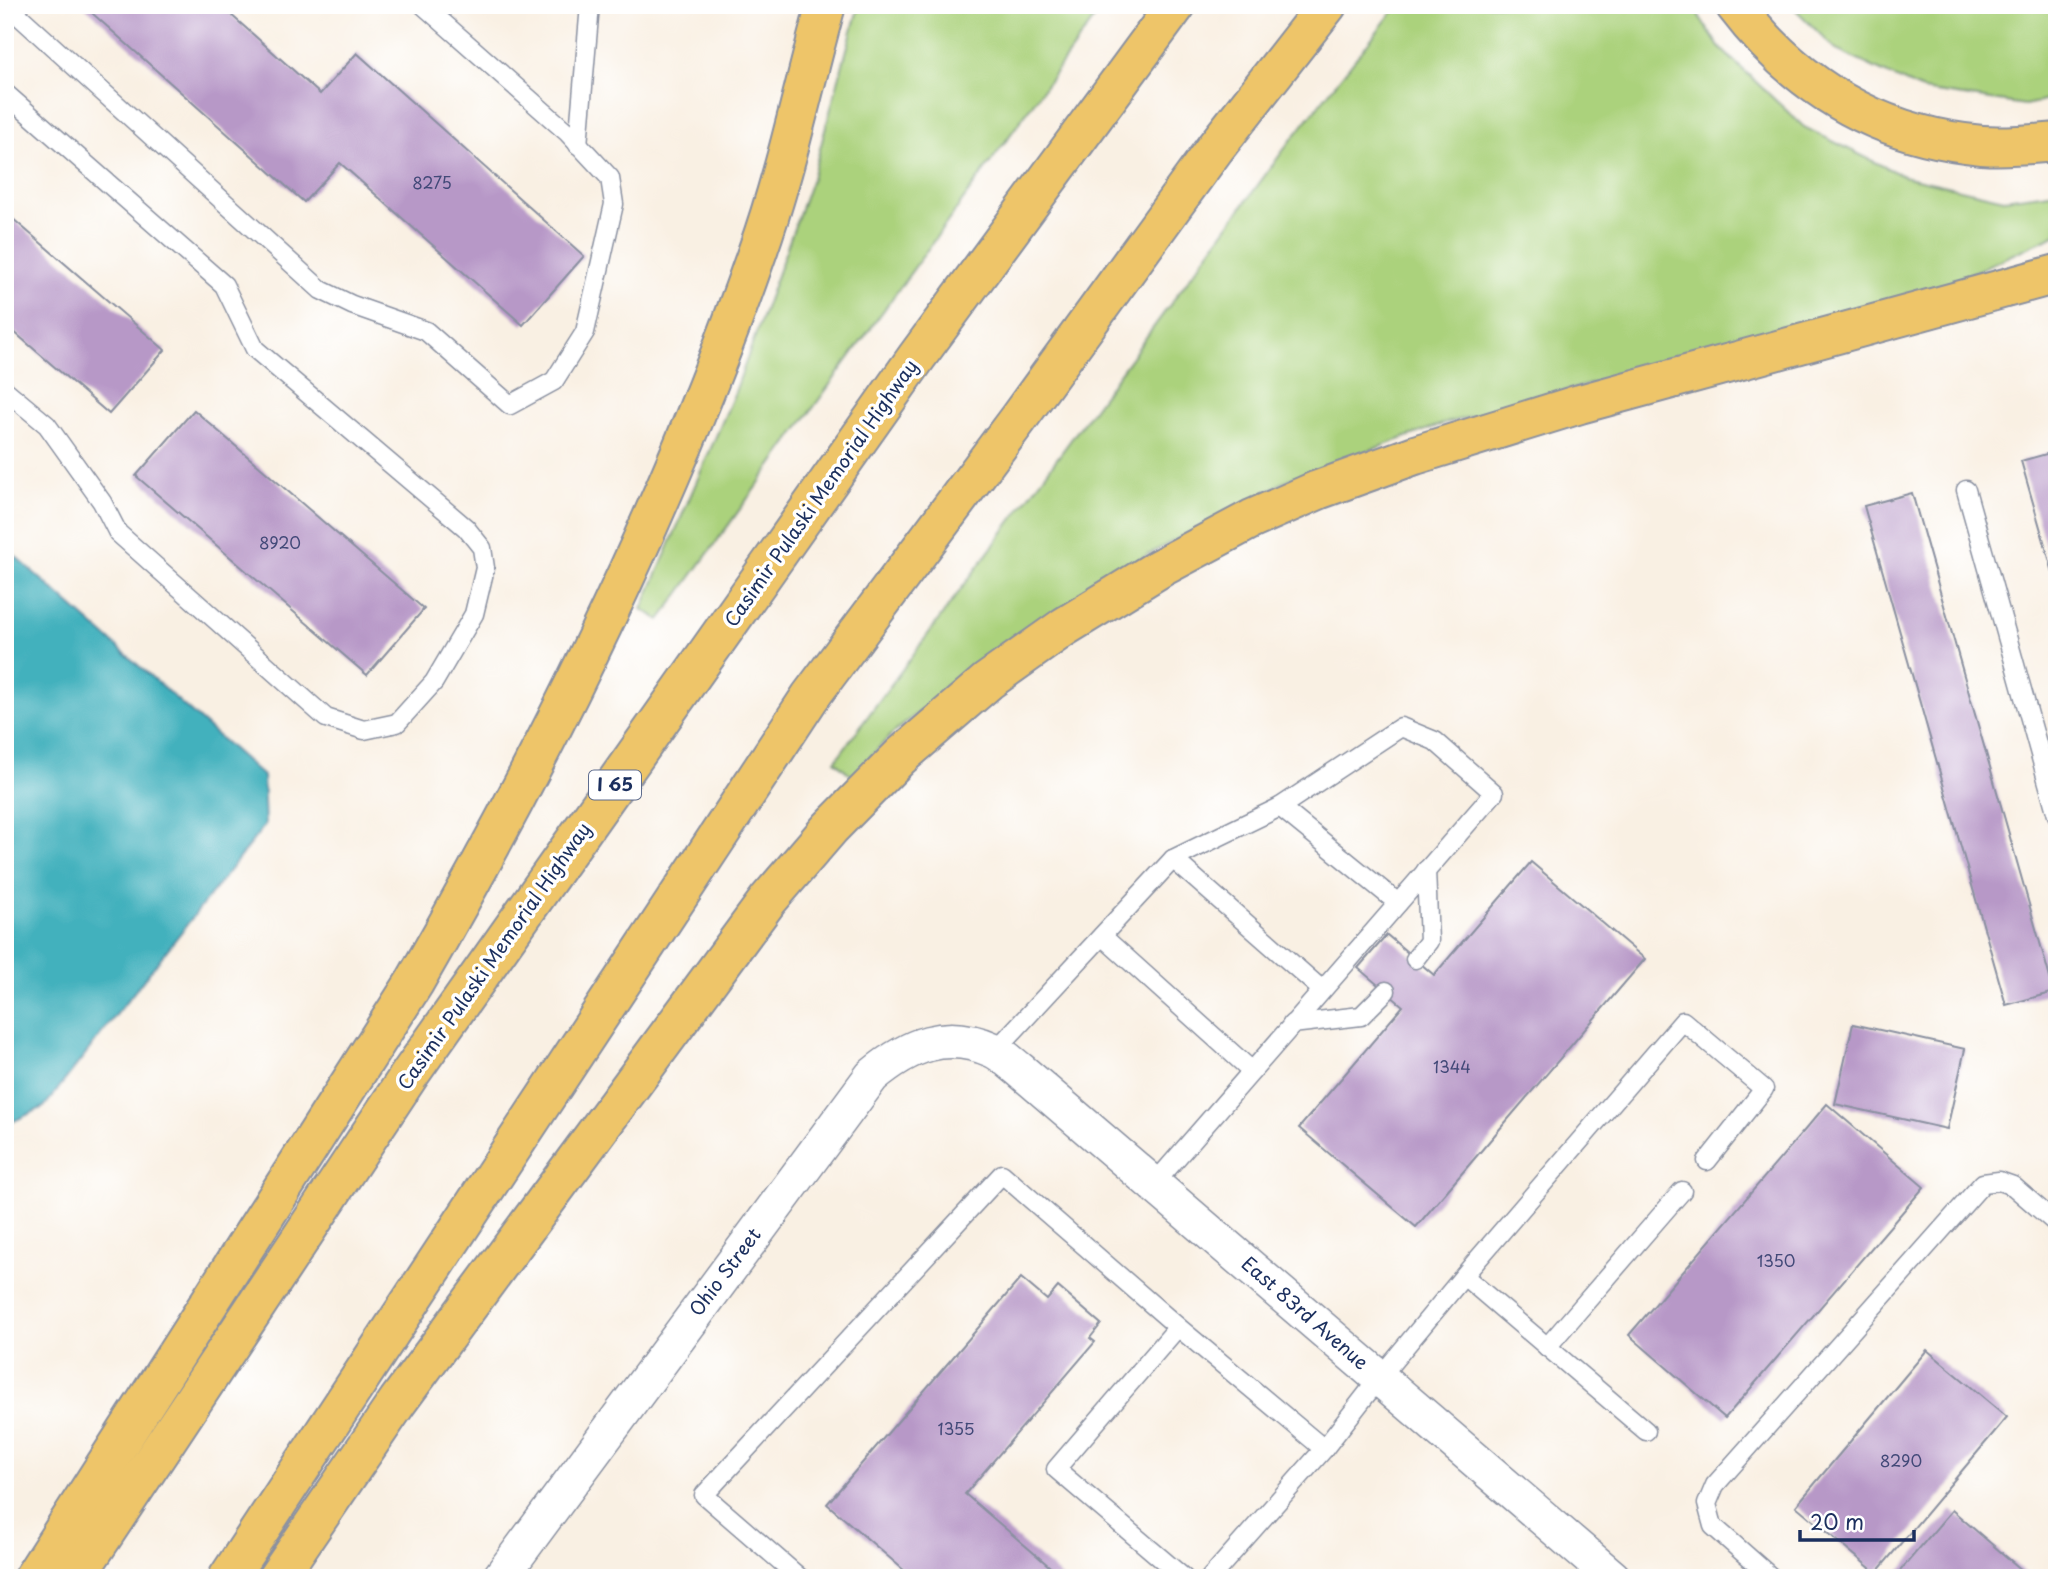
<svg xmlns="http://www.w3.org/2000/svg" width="2062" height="1583" font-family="'Playpen Sans',sans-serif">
  <rect width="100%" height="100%" fill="#fff"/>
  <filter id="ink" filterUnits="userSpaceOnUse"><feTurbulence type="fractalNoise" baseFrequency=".0143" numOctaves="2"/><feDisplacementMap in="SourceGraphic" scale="14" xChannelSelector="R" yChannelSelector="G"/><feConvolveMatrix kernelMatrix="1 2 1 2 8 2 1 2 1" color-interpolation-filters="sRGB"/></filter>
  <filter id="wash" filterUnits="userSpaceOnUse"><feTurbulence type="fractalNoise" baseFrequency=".00686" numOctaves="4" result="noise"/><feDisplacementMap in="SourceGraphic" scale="28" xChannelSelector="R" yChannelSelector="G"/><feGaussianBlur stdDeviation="1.57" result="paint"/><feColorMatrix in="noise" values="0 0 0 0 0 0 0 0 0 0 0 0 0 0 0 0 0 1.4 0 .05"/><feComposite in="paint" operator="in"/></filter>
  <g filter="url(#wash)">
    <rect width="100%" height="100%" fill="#f9f0e3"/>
    <!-- green -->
    <g fill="#abd27c" stroke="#63806d" stroke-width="2">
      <path d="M859 5H1104L660 620 642 609 735 392 812 178Z"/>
      <path d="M1398 5H1692L1719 47 1804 127 1903 176 2004 199 2057 192V234L1930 292 1443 424 1290 479 1147 555 1001 645 891 735 852 776 835 761 1288 144Z"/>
      <path d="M1791 5H2057V98L2025 105 1922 90 1836 50Z"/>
    </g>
    <!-- water -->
    <path fill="#42b1bd" stroke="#2e708e" stroke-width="2" d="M5 547 263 776 265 825 44 1107 10 1123 5 1121Z"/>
    <g id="blocks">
      <!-- building -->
      <g fill="#b798c7">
        <path d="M83 5H220L320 94 357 53 584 256 523 325 340 163 304 202Z"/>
        <path d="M5 212 165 350 109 414 5 324Z"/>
        <path d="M194 410 424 609 367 675 136 476Z"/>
        <path d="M2057 451V583H2056L2021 461Z"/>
        <path d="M1912 493 2054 992 2006 1005 1864 506Z"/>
        <path d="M1531 862 1645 959 1416 1227 1299 1128 1403 1006 1358 968 1387 935 1434 975Z"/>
        <path d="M1853 1024 1965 1049 1947 1129 1835 1104Z"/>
        <path d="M1827 1104 1924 1187 1725 1418 1629 1335Z"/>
        <path d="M1021 1278 1047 1300 1058 1287 1101 1324 1090 1338 1095 1342 965 1494 1063 1578H913L827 1504Z"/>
        <path d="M1927 1350 2007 1417 1876 1573 1796 1506Z"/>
        <path d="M1952 1510 2031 1578H1894Z"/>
      </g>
    </g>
  </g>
  <g filter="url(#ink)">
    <use href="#blocks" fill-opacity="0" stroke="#8a90a0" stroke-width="2"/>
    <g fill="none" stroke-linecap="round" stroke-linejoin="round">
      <!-- service casing -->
      <g stroke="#8a90a0" stroke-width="21">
        <g id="service">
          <path d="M7 5 321 290 352 305 426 331 510 405 554 381 585 332 614 204 610 178 568 133 423 5"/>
          <path d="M5 93 224 285 255 349 466 528 482 548 485 568 474 614 434 682 397 723 364 730 326 718 118 533 102 502 47 425 5 390"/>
          <path d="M578 145 590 5"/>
          <path d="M1966 490 2057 815"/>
          <path d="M1280 807 1398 903"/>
          <path d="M1173 859 1322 990"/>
          <path d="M1102 936 1252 1071"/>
          <path d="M1415 959 1429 941 1426 870"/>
          <path d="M1292 1024 1361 1016 1386 991"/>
          <path d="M995 1051 1173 859 1280 807 1401 727 1435 741 1494 793 1154 1184"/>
          <path d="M1464 1276 1646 1431"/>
          <path d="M1178 1327 1056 1469 1184 1578"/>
          <path d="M1547 1347 1682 1191"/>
          <path d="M800 1578 704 1495 1002 1174 1178 1327 1324 1449"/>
          <path d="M1210 1578 1324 1449 1380 1377 1472 1266 1683 1021 1764 1089 1707 1161"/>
          <path d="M1772 1578 1713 1526 1707 1504 1715 1485 1983 1183 1999 1181 2013 1186 2057 1224"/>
        </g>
      </g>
      <!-- minor casing -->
      <g stroke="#8a90a0" stroke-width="38">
        <path id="minor" d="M500 1578 872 1076C909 1045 946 1029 993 1050 1002 1054 1011 1063 1020 1070L1613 1578"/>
      </g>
      <!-- motorway casing -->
      <g stroke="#8a90a0" stroke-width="42">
        <g id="motorway">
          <path d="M1735 5C1797 87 1879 136 1982 145 2007 147 2033 144 2057 142"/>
          <path d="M33 1578 414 983C548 750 669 506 757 253 786 172 803 87 826 5"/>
          <path d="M75 1578 410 1074 916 358 1176 5"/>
          <path d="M228 1578 810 697 1018 419 1215 148 1327 5"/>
          <path d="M277 1578 398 1401 768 900 830 828 901 756 988 681 1064 627 1160 568 1252 519 1318 490 1415 455 1580 404 2057 274"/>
        </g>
      </g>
      <!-- service -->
      <use href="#service" stroke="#fff" stroke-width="18"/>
      <!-- minor -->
      <use href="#minor" stroke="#fff" stroke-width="35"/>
      <!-- motorway -->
      <use href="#motorway" stroke="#eec569" stroke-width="38"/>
    </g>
  </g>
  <g text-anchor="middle" stroke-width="7" stroke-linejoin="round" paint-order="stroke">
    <!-- number labels -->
    <g font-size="16" fill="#424978">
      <text x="432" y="189">8275</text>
      <text x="280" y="549">8920</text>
      <text x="1452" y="1073">1344</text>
      <text x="1776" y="1267">1350</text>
      <text x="956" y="1435">1355</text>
      <text x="1901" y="1467">8290</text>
    </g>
    <!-- shield labels -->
    <rect fill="#fff" stroke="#5f6d8e" stroke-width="2" x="589" y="770.5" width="52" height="29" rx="5"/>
    <g font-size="18" font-weight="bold" fill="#1b2f5e">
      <text x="615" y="791">I 65</text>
    </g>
    <!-- street labels -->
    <g font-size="19" fill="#1b2f5e" stroke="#fff">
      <text transform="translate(821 493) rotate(-55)" y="7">Casimir Pulaski Memorial Highway</text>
      <text transform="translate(494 956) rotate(-55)" y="7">Casimir Pulaski Memorial Highway</text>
      <text transform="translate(725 1272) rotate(-53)" y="7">Ohio Street</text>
      <text transform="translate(1305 1313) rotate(41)" y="7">East 83rd Avenue</text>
    </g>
  </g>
  <!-- margin -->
  <rect width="2062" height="1583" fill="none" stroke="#fff" stroke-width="28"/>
  <!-- scale -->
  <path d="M1800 1530v10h114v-10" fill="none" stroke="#1b2f5e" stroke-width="3.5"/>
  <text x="1810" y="1530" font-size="21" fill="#1b2f5e" stroke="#ffffff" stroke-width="5" paint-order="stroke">20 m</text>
</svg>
